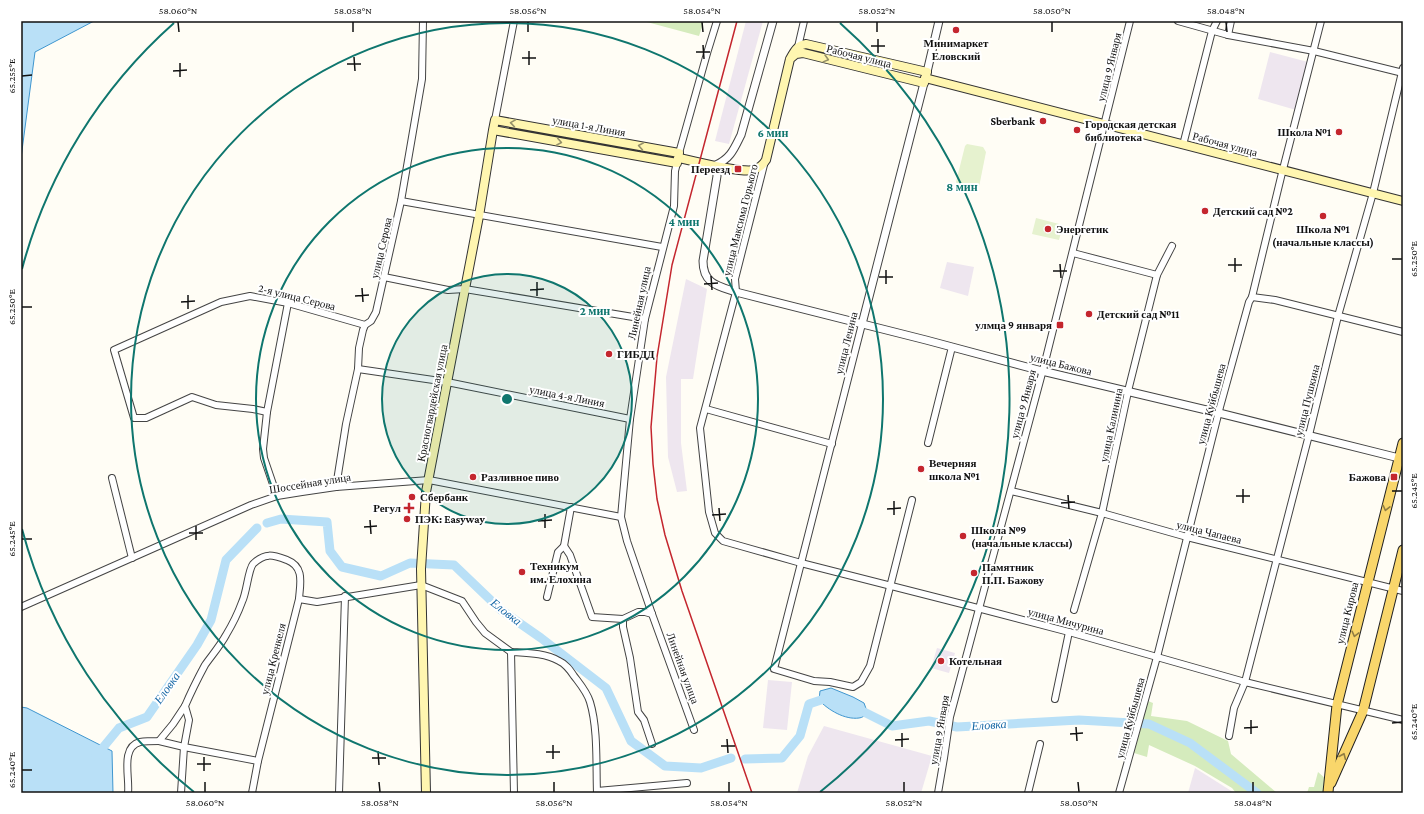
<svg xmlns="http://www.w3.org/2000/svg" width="1424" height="814" font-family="'Crimson Pro',serif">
  <rect width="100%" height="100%" fill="#fffdf5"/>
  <!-- industrial -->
  <g fill="#eee6ef">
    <path d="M746 21H763L729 144 715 141Z"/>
    <path d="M1270 52 1308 62 1296 110 1258 99Z"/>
    <path d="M947 262 974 267 968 296 940 288Z"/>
    <path d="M686 279 707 289 693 379H681V443L687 491 677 492 668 457 666 377Z"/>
    <path d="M937 648 955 653 949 673 931 668Z"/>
    <path d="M768 680 792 682 787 730 763 728Z"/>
    <path d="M824 726 932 756 921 793H797L808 756Z"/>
    <path d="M1195 768 1233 792 1234 793H1188Z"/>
  </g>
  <!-- green -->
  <g fill="#d5ebbd">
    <path d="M643 21H704L699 36Z"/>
    <path d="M1148 701 1153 703 1151 716 1187 721 1228 741 1231 754 1277 793H1236L1232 788 1195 766 1149 745 1147 757 1134 753Z"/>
    <path d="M1318 772 1326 779 1323 793H1307L1309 787H1314Z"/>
  </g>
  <!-- pitch -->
  <g fill="#e6f2cf">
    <path d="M967 144 983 147 986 152 979 187 973 190 958 186 956 182 965 146Z"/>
    <path d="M1036 218 1063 225 1059 240 1032 234Z"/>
  </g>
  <!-- water -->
  <g fill="#b9e0f7" stroke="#3f96cf">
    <path d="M21 21H94L35 52 21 158Z"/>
    <path d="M831 688 853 697 864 703 868 714C865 715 862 718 859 718 845 720 828 710 819 700L820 691Z"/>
    <path d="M21 707 27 708 112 751 113 793H21Z"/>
  </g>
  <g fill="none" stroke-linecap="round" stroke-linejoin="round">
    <!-- river -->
    <g stroke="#b9e0f7" stroke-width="9">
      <path d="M267 523 281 519 327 522 330 551 342 567 381 576 410 563 454 565 501 610 541 638 606 688 631 741 665 766 701 768 731 758"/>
      <path d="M858 709 892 726 929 721 957 727 1079 720 1149 724 1190 743 1257 793"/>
      <path d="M96 756 119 728 147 717 197 645 211 620 226 560 257 528"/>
      <path d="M745 759 782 758 800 736 809 704 830 697"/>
    </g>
    <!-- minor casing -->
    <g stroke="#444" stroke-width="8">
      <g id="minor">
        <path d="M1178 21 1228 35 1314 51 1403 73"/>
        <path d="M1228 35 1231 21"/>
        <path d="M798 47 804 21"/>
        <path d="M495 120 514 21"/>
        <path d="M1183 145 1212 31 1217 21"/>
        <path d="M679 153 708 50 717 21"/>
        <path d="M765 161 735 279 736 292 700 428 709 512 715 533 723 541 801 563 970 606 1069 632 1245 682 1403 720"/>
        <path d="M677 163 675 171 674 206 645 319 630 419 621 517 627 541 652 614 694 730"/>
        <path d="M401 201 662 247"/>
        <path d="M1073 253 1157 275"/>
        <path d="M384 277 448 290 465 289 645 319"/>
        <path d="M1252 297 1275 300 1403 332"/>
        <path d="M862 324 774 669 814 681 830 682 853 687 861 682 870 666 912 500"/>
        <path d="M358 369 447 382 630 419"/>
        <path d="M706 409 832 444"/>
        <path d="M267 412 253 409 216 405 192 397 146 418H134L114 350 221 302 250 296 288 303 365 325"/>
        <path d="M928 443 952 347"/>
        <path d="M112 478 132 558"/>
        <path d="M336 487 346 424 358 369 359 348 363 330 365 325 371 321 376 312 401 201 422 79 423 21"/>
        <path d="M1011 491 1102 513 1187 537 1403 591"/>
        <path d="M277 496 264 458 263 449 267 412 288 303"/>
        <path d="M564 546 570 555 592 617 623 619 638 612H645L652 614"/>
        <path d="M547 597 558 552 564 546 571 507"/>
        <path d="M299 599 317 602 421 585 462 601 476 622 485 633 511 652"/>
        <path d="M21 607 251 505 277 496 302 492 336 487 429 480 621 517"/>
        <path d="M1074 610 1102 513 1129 387 1157 275 1172 246"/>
        <path d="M623 619V627L630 658 638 712 644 720 652 744"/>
        <path d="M511 652C527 653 545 653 559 661 566 664 570 670 574 676 580 684 587 692 590 702 598 728 596 765 597 793"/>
        <path d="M511 652 514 793"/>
        <path d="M1055 699 1069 632"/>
        <path d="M1229 736 1234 708 1245 682 1309 435 1338 316 1373 193 1403 68"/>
        <path d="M159 741 184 747 258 761"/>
        <path d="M597 791 687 783"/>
        <path d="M128 793C130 778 120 747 140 742 146 741 153 741 159 741L173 724 185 706"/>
        <path d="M181 793 184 747 189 720 185 706C191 692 198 678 205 665 212 655 220 646 226 635 232 625 238 613 242 602 247 592 248 570 253 564 265 552 273 555 287 560 305 567 300 584 299 599L258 761 252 793"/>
        <path d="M339 793 345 596"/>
        <path d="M938 793 944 758 950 717 1044 366 1130 21"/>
        <path d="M1028 793 1040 744"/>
        <path d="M1119 793 1157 657 1220 407 1249 302 1252 297 1281 177 1321 21"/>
      </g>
    </g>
    <!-- tertiary casing -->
    <g stroke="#444" stroke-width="9">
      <g id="tertiary">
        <path d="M773 21 741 135C734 149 731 158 716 165L717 176 703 261C703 284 718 286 736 292L926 340 1042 371 1219 413 1403 459"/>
        <path d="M927 72 939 21"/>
        <path d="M862 324 924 83"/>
      </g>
    </g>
    <!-- secondary casing -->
    <g stroke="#333" stroke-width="10">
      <g id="secondary">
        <path d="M925 78 1403 201"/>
        <path d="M679 158C695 161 739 173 754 170 759 168 763 165 766 160L790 59C794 52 797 45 806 44L927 72 924 83 803 53 796 54 790 59"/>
        <path d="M426 793 421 569 426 492 479 216 493 130 495 120 679 153 677 163 493 130"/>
      </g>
    </g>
    <!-- primary casing -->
    <g stroke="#222" stroke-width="11">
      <g id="primary">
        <path d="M1331 783 1363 711 1403 550"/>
        <path d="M1328 792 1337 705 1403 443"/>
      </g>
    </g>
    <!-- minor -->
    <use href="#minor" stroke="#fff" stroke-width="6"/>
    <!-- tertiary -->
    <use href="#tertiary" stroke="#fff" stroke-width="7"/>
    <!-- secondary -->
    <use href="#secondary" stroke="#fff6b0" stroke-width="8"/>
    <!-- primary -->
    <use href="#primary" stroke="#f9d66b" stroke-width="9"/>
    <!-- rail -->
    <path stroke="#c4262e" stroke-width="1.5" d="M737 21 672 265 657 357 651 427 653 464 657 499 665 535 682 591 752 793"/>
  </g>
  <!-- one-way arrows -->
  <defs><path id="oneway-chevron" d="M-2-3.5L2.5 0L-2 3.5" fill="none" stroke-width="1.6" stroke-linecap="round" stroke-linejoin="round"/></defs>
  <g stroke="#948f68">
    <use href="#oneway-chevron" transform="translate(826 59) rotate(15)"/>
    <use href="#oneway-chevron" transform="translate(513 123) rotate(-171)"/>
    <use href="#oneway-chevron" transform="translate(559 142) rotate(10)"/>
    <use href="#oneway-chevron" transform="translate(641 146) rotate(-170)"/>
  </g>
  <g stroke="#917d42">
    <use href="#oneway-chevron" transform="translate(1386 508) rotate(104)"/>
    <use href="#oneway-chevron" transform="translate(1355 634) rotate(104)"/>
    <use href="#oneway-chevron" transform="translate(1343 756) rotate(-67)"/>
  </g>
  <!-- ticks -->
  <path fill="none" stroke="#111" stroke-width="1.5" d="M178 22 179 32M353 22V32M528 22V32M702 22 703 32M877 22V32M1052 22V32M1226 22 1227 32M878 39V53M703 45 704 59M871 46H885M529 51V65M696 52H710M354 57 355 71M522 58H536M180 63V77M347 64H361M173 71 187 70M22 76 32 75M1235 258V272M1392 259H1402M1060 264 1061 278M1228 265H1242M886 270V284M1053 271H1067M711 276 712 290M879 277H893M537 282V296M704 284 718 283M362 288 363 302M530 290 544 289M188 295V309M355 296 369 295M181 302 195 301M22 307H32M1243 489V503M1392 491H1402M1068 495 1069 509M1236 496H1250M894 501V515M1061 503 1075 502M719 508 720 521M887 509 901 508M545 514V528M712 515 726 514M370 520 371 534M538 521 552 520M196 526V540M364 527 377 526M189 533H203M22 539H32M1251 720V734M1392 723 1402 722M1076 727 1077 741M1244 728 1258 727M902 733V747M1070 734 1083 733M727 739 728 753M895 740 909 739M553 745V759M721 746H735M378 751 379 765M546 752H560M204 757V771M372 758H386M197 764H211M22 770H32M205 782V792M379 782 380 792M554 782V792M729 782V792M904 782V792M1078 782 1079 792M1253 782V792"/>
  <!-- distance rings -->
  <circle cx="507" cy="399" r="125" fill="#0f766e" fill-opacity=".12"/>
  <g fill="none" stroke="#0f766e" stroke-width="2">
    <circle cx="507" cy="399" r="125"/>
    <circle cx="507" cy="399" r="251"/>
    <circle cx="507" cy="399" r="376"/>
    <path d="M194 792A502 502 0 0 1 22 529M22 269A502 502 0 0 1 174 23M840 23A502 502 0 0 1 820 792"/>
  </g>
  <!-- markers -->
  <g fill="#c4262e" stroke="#fff" stroke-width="1.5">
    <circle cx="956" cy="30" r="4"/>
    <circle cx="1043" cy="121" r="4"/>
    <circle cx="1077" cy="130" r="4"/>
    <circle cx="1339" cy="132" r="4"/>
    <rect x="734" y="165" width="8" height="8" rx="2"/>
    <circle cx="1205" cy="211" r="4"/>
    <circle cx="1323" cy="216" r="4"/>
    <circle cx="1048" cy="229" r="4"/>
    <circle cx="1089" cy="314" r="4"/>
    <rect x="1056" y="321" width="8" height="8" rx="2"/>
    <circle cx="609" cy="354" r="4"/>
    <circle cx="921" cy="469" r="4"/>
    <circle cx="473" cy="477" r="4"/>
    <rect x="1390" y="473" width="8" height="8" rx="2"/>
    <circle cx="412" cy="497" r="4"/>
    <path d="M407 502h4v4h4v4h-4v4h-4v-4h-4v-4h4z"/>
    <circle cx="407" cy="519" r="4"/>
    <circle cx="963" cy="536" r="4"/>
    <circle cx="522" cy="572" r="4"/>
    <circle cx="974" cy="573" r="4"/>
    <circle cx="941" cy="661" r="4"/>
  </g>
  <g text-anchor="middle" stroke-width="4" stroke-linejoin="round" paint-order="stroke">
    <!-- poi labels -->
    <g font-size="11" font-weight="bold" fill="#111" stroke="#fff" text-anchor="start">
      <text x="956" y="47" text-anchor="middle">Минимаркет<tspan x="956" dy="13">Еловский</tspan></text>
      <text x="1035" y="125" text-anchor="end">Sberbank</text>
      <text x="1085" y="128">Городская детская<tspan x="1085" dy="13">библиотека</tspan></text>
      <text x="1331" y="136" text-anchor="end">Школа №1</text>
      <text x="730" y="173" text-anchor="end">Переезд</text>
      <text x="1213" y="215">Детский сад №2</text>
      <text x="1056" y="233">Энергетик</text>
      <text x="1323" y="233" text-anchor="middle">Школа №1<tspan x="1323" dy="13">(начальные классы)</tspan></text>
      <text x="1097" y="318">Детский сад №11</text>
      <text x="1052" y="329" text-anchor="end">улмца 9 января</text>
      <text x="617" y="358">ГИБДД</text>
      <text x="929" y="467">Вечерняя<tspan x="929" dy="13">школа №1</tspan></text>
      <text x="481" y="481">Разливное пиво</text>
      <text x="1386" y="481" text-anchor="end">Бажова</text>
      <text x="420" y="501">Сбербанк</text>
      <text x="401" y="512" text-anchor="end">Регул</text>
      <text x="415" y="523">ПЭК: Easyway</text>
      <text x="971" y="534">Школа №9<tspan x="971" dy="13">(начальные классы)</tspan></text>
      <text x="530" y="570">Техникум<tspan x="530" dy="13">им. Елохина</tspan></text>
      <text x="982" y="571">Памятник<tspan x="982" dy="13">П.П. Бажову</tspan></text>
      <text x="949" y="665">Котельная</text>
    </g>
    <!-- street labels -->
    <g font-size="11" fill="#111" stroke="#fff">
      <text transform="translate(859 56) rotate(14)" y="4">Рабочая улица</text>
      <text transform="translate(1109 67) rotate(-76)" y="4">улица 9 Января</text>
      <text transform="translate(589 126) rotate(10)" y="4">улица 1-я Линия</text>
      <text transform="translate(1225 144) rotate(15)" y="4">Рабочая улица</text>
      <text transform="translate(740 220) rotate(-76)" y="4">улица Максима Горького</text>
      <text transform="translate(381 248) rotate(-77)" y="4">улица Серова</text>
      <text transform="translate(297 297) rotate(14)" y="4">2-я улица Серова</text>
      <text transform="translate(639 303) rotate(-78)" y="4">Линейная улица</text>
      <text transform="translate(846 343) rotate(-76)" y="4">улица Ленина</text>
      <text transform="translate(1061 364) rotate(14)" y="4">улица Бажова</text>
      <text transform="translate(567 396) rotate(11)" y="4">улица 4-я Линия</text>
      <text transform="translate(1307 400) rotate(-76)" y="4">улица Пушкина</text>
      <text transform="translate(432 403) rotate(-79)" y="4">Красногвардейская улица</text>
      <text transform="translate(1023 404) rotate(-75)" y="4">улица 9 Января</text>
      <text transform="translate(1211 404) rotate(-75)" y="4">улица Куйбышева</text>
      <text transform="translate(1111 425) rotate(-78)" y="4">улица Калинина</text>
      <text transform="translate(310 483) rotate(-9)" y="4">Шоссейная улица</text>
      <text transform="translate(1209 532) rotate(14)" y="4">улица Чапаева</text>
      <text transform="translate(1347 613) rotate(-76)" y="4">улица Кирова</text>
      <text transform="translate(1066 621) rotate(15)" y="4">улица Мичурина</text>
      <text transform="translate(273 659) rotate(-76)" y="4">улица Кренкеля</text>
      <text transform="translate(683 668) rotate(70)" y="4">Линейная улица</text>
      <text transform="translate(1130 718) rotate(-75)" y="4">улица Куйбышева</text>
      <text transform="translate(939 730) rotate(-80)" y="4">улица 9 Января</text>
    </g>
    <!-- water labels -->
    <g font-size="12" font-style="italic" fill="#1768a6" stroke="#fff">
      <text transform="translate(506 612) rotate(38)" y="4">Еловка</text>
      <text transform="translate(167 688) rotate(-55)" y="4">Еловка</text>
      <text transform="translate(989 725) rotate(-4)" y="4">Еловка</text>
    </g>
  </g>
  <circle cx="507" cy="399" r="6" fill="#0f766e" stroke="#fff" stroke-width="2"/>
  <g font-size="12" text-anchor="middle" font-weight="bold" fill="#0f766e" stroke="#fff" stroke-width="4" stroke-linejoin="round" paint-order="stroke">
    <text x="773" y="137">6 мин</text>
    <text x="962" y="191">8 мин</text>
    <text x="684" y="226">4 мин</text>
    <text x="595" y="315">2 мин</text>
  </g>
  <!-- border -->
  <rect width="1424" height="814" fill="none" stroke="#ffffff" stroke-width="44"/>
  <rect x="22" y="22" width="1380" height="770" fill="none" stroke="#111" stroke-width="1.5"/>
  <g font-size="10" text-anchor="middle" fill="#111">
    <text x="178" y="14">58.060°N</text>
    <text x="353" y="14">58.058°N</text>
    <text x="528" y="14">58.056°N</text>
    <text x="702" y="14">58.054°N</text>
    <text x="877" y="14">58.052°N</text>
    <text x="1052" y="14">58.050°N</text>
    <text x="1226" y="14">58.048°N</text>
    <text transform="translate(11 76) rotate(-90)" y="4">65.255°E</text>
    <text transform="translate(1413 259) rotate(-90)" y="4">65.250°E</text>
    <text transform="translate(11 307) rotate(-90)" y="4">65.250°E</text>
    <text transform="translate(1413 491) rotate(-90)" y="4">65.245°E</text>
    <text transform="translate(11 539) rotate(-90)" y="4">65.245°E</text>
    <text transform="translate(1413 722) rotate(-90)" y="4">65.240°E</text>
    <text transform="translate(11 770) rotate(-90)" y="4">65.240°E</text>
    <text x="205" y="806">58.060°N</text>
    <text x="380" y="806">58.058°N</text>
    <text x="554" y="806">58.056°N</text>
    <text x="729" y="806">58.054°N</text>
    <text x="904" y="806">58.052°N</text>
    <text x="1079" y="806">58.050°N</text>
    <text x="1253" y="806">58.048°N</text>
  </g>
</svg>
